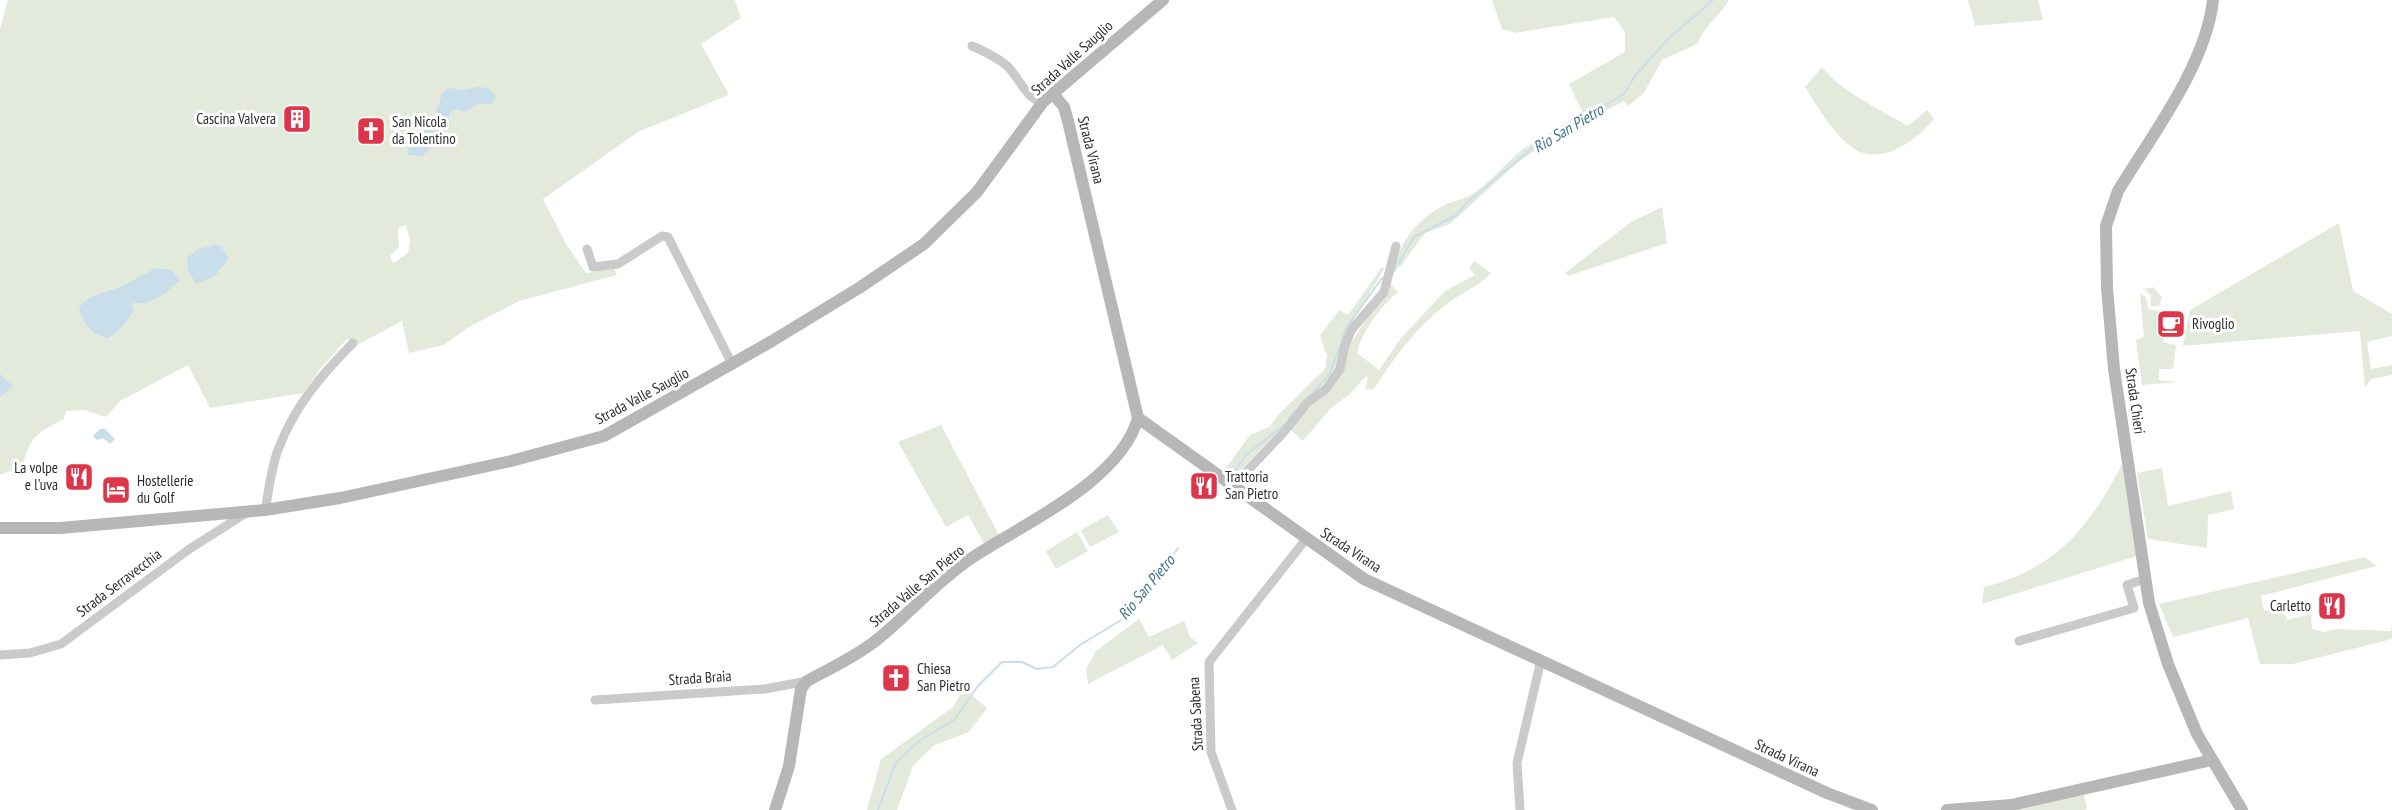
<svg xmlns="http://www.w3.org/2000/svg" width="2392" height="810" font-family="'PT Sans Narrow',sans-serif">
  <rect width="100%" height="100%" fill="#fff"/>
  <!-- green -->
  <g fill="#e4eadb" fill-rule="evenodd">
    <path d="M8 0H735L741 18 701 44 729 95 638 132 543 199 566 244 586 273 614 268 617 275 519 301 469 327 444 345 409 353 402 321 359 344 347 339 321 368 303 393 210 408 188 365 120 401 106 417 84 410 66 411 64 419C36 433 31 436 22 467L0 475V29ZM406 225 410 241 408 253 393 263 390 256 399 247 398 228Z"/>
    <path d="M1492 0H1729C1719 17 1704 26 1697 44L1662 60 1644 93 1628 106 1624 101 1552 140 1518 162 1450 224 1425 233 1400 267 1396 264C1400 239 1424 214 1447 204 1458 200 1467 198 1477 191 1495 178 1509 158 1528 146 1547 134 1565 125 1582 111L1569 84 1625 52V32L1614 17 1515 33 1502 29Z"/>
    <path d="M1968 0H2038L2043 20 1975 26Z"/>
    <path d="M1822 67C1842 93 1880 109 1908 126L1927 110 1934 119C1916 141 1879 169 1850 146 1831 131 1818 107 1805 87Z"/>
    <path d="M1662 207 1667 243 1568 276 1565 273 1631 222Z"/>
    <path d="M2339 223 2353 291 2392 314V336L2367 342 2371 369 2392 365V375L2371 379 2365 388 2360 331 2183 346 2190 310Z"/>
    <path d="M1474 261 1491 273C1480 285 1467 290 1454 299 1421 321 1395 356 1374 389L1365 390 1368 378 1366 376 1350 394 1331 408 1303 441 1291 430 1300 415 1327 391 1347 349 1390 283 1398 292C1380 307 1363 330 1357 353L1379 370 1401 338 1445 291 1475 275 1469 268Z"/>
    <path d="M1382 267 1384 269 1355 317 1342 345 1338 365 1323 385 1233 479 1223 472 1250 435 1269 427 1280 413 1325 369 1327 356 1320 336 1339 310 1348 315Z"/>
    <path d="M2153 287 2162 297 2159 306H2151V295L2144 289Z"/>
    <path d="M2140 294 2146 297 2148 309 2159 311 2158 315 2165 317 2161 331 2165 333 2163 342 2176 345 2173 369H2159V380L2178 382 2142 385 2136 340 2144 337Z"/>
    <path d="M941 425 999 535 984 543 968 515 946 527 898 442Z"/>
    <path d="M2122 464 2137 556 1982 604 1984 587C2056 569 2089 528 2122 464Z"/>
    <path d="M2162 468 2168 506 2231 491 2234 509 2208 515 2207 548 2148 539 2137 473Z"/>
    <path d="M1108 515 1119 532 1090 547 1081 530Z"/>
    <path d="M1077 532 1088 551 1056 569 1046 551Z"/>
    <path d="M2365 557 2376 566 2261 596 2264 611 2272 609 2285 613 2287 620 2311 614 2312 629 2324 632 2337 629 2391 631 2392 624V639L2293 664H2260L2248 618 2173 637 2159 604Z"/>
    <path d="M1139 619 1149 637 1184 621 1190 637 1198 643 1172 660 1163 645 1088 684 1086 669 1096 651Z"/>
    <path d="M964 689 987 708 969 732 933 746 913 766 897 810H867L881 759 953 707Z"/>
    <path d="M2084 795 2087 809 2084 810H2008Z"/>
  </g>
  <!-- water -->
  <g fill="#c8deea">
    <path d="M477 87 488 88 496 96 491 104H478L465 112 456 109 450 112C449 130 436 144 422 156L408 155C409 136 418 136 429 124 436 116 439 104 442 93L449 88 464 90Z"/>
    <path d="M219 244 229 258 215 276 196 284 188 270 187 258 198 249Z"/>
    <path d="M156 268 171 270 180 280C166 293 152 306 132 303L134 311 120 329 108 338C91 335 82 323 79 307L90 297 120 287Z"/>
    <path d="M0 374 13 386 0 397Z"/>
    <path d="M100 429H105L115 439 110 444 103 438 97 440 93 436Z"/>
  </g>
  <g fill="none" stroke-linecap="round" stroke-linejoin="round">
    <!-- stream -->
    <g stroke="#c8deea" stroke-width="2">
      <path d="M1394 271 1414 237 1457 215 1464 205 1534 147 1624 94 1635 76 1667 40 1713 0"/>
      <path d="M1342 341 1346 328 1382 278"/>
      <path d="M1289 418 1329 375 1340 346"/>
      <path d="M1234 472 1246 455 1284 425"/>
      <path d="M878 810 896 762 919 741 954 720 978 686 1002 662H1022L1037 669 1053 667 1080 645 1121 620 1138 602 1178 548"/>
    </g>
    <!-- street -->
    <g stroke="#cacaca" stroke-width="9">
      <path d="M972 46C984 51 996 57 1006 65 1019 76 1026 100 1043 102"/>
      <path d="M587 249 593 267 618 264 662 236 668 237 732 364"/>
      <path d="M1233 486 1284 432 1307 403 1326 389 1340 369 1345 345 1352 329 1384 292 1396 246"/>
      <path d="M265 510C269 491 271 468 278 450 294 407 321 375 353 343"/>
      <path d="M2019 641 2134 608 2127 585 2145 579"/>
      <path d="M0 655 30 653 61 644 188 550 246 513"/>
      <path d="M595 700 765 689 807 681"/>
      <path d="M1232 810 1211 752 1209 662 1306 539"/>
      <path d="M1520 810 1517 763 1541 660"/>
    </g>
    <!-- secondary -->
    <g stroke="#b7b7b7" stroke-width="12">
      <path d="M2213 0C2206 65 2152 135 2118 191L2106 226 2107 288 2114 369 2149 603 2168 664 2197 734 2242 810"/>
      <path d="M1138 418 1364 579 1827 793 1872 810"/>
      <path d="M0 528H60L265 510 340 498 511 461 604 436 772 341 859 288 924 244 977 192 1043 102 1163 0"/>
      <path d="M775 810 789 766 801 689 807 681C829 669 853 658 874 642 906 617 933 585 967 561 1018 526 1120 483 1138 418L1068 121 1064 107 1054 95"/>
      <path d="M1947 810 2011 805 2212 760"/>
    </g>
  </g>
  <!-- icons -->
  <defs>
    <g id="building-square" transform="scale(1.5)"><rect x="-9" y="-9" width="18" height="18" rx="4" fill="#dd364a" stroke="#fff"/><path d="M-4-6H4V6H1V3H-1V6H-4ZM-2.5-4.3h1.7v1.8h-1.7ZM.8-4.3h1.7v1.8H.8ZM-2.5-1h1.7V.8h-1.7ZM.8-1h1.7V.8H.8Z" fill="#fff"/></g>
    <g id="church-square" transform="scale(1.5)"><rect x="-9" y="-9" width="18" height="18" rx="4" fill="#dd364a" stroke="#fff"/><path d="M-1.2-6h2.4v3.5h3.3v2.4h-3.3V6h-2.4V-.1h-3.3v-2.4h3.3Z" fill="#fff"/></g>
    <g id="cafe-square" transform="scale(1.5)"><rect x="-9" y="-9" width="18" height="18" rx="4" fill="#dd364a" stroke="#fff"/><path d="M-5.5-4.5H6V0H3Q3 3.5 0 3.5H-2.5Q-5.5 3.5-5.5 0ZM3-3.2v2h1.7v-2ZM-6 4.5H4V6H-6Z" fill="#fff"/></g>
    <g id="restaurant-square" transform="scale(1.5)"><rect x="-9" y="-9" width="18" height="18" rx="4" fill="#dd364a" stroke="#fff"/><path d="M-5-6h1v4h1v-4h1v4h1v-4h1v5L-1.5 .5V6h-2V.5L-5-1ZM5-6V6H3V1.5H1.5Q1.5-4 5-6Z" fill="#fff"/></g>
    <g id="hotel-square" transform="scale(1.5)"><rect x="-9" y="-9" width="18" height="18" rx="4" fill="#dd364a" stroke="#fff"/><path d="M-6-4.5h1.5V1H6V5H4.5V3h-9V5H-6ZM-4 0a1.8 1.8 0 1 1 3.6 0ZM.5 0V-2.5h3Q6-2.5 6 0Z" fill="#fff"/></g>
  </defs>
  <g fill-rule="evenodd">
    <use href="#building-square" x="297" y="119"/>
    <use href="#church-square" x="371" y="131"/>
    <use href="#cafe-square" x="2171" y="324"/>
    <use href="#restaurant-square" x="79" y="477"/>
    <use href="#restaurant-square" x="1204" y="486"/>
    <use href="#hotel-square" x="116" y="490"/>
    <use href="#restaurant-square" x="2332" y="606"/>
    <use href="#church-square" x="896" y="678"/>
  </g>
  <g text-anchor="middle" stroke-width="6" stroke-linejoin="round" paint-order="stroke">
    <!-- street labels -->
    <g font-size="15" fill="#2d2d2d" stroke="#fff">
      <text transform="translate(1072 58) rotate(-42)" y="5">Strada Valle Sauglio</text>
      <text transform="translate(1091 150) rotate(76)" y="5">Strada Virana</text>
      <text transform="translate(642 396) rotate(-28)" y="5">Strada Valle Sauglio</text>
      <text transform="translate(2135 401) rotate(82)" y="5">Strada Chieri</text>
      <text transform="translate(1351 550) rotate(33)" y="5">Strada Virana</text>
      <text transform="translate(119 583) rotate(-37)" y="5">Strada Serravecchia</text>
      <text transform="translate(917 586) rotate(-40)" y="5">Strada Valle San Pietro</text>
      <text transform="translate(700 678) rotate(-4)" y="5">Strada Braia</text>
      <text transform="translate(1196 714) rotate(-93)" y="5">Strada Sabena</text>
      <text transform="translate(1787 758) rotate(25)" y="5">Strada Virana</text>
    </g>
    <!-- poi labels -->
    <g font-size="15" fill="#2d2d2d" stroke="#fff" text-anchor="start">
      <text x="276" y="124" text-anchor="end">Cascina Valvera</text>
      <text x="392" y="127">San Nicola<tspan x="392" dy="17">da Tolentino</tspan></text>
      <text x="2192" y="329">Rivoglio</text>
      <text x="58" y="473" text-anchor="end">La volpe<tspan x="58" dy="17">e l'uva</tspan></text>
      <text x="1225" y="482">Trattoria<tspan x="1225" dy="17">San Pietro</tspan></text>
      <text x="137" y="486">Hostellerie<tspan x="137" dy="17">du Golf</tspan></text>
      <text x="2311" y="611" text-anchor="end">Carletto</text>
      <text x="917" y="674">Chiesa<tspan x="917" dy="17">San Pietro</tspan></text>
    </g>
    <!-- water labels -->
    <g font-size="16" font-style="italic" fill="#3f718c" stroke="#fff">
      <text transform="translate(1568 128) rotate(-31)" y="6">Rio San Pietro</text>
      <text transform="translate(1146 587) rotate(-50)" y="6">Rio San Pietro</text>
    </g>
  </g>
</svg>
